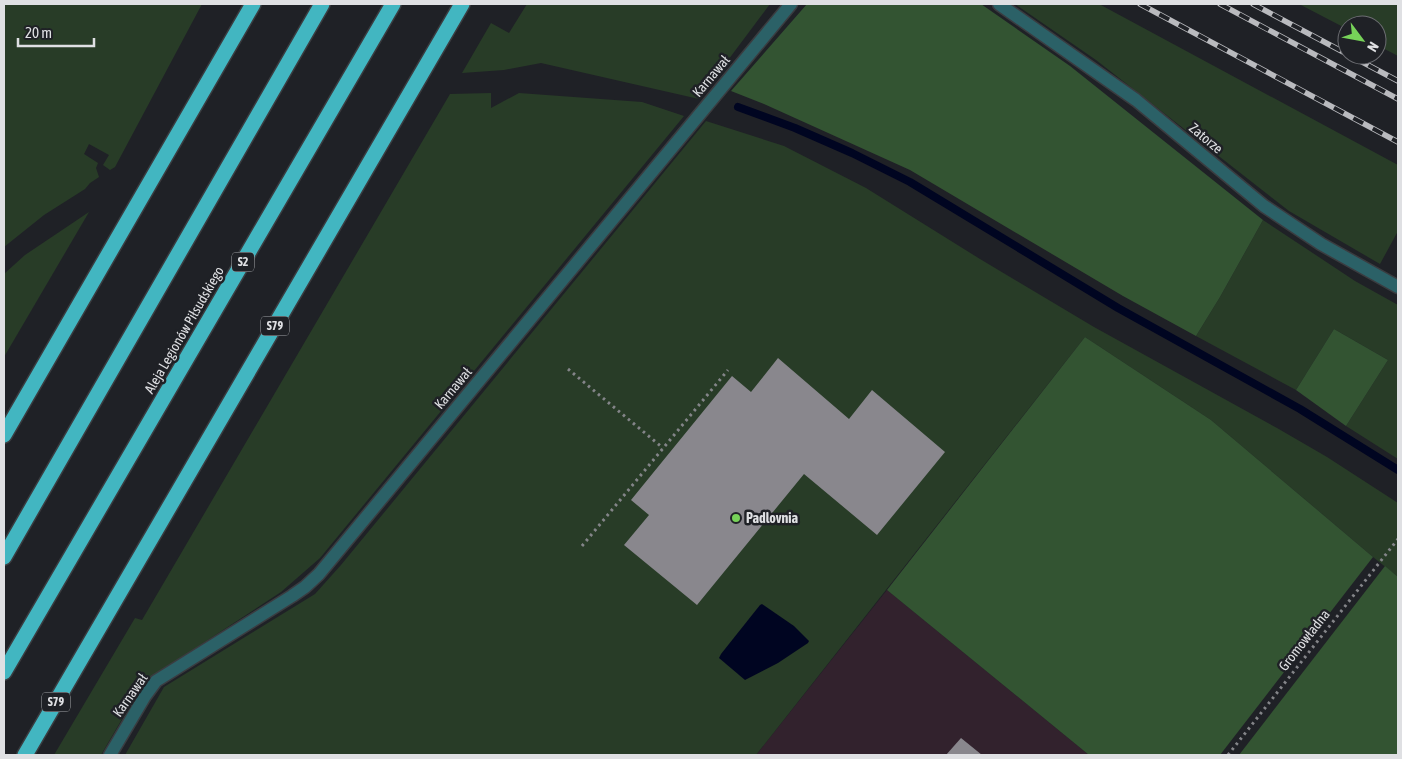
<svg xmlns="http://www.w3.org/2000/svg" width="1402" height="759" font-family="'Asap Condensed',sans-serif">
  <rect width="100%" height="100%" fill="#1f2126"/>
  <!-- industrial -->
  <path fill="#32222d" d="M887 590 1089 755H756Z"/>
  <!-- green -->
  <g fill="#283c27">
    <path d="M4 4H202L115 167 110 170 103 165 109 155 89 144 84 154 98 163 96 168 99 177 90 183 85 189 44 215 4 247Z"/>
    <path d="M527 4H770L699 99 541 63 504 70 462 73 491 23 509 33Z"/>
    <path d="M1015 4H1099L1398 165V231L1380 264 1289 211 1096 60Z"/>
    <path d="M1299 4H1398V56L1377 45V25H1347V29Z"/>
    <path d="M491 93V108L519 93 642 102 684 116 320 558 281 592 153 676 139 690 101 755H54L135 618 142 620 450 94Z"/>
    <path d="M706 121 784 146 866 188 980 259 1094 327 1277 428 1327 457 1398 503V577L1373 557 1211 420 1085 337 756 755H125L164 687 315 594 341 565Z"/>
    <path d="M89 212 4 357V274L25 255Z"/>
    <path d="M1263 220 1355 281 1398 305V459L1346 426 1388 360 1334 329 1296 390 1196 336 1220 297Z"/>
  </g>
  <!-- forest -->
  <g fill="#335432">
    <path d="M807 4H981L1070 66 1263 220 1220 297 1196 336 1123 296 910 170 764 104 731 91Z"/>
    <path d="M1334 329 1388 360 1346 426 1296 390Z"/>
    <path d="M1085 337 1211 420 1373 557 1220 755H1089L887 590Z"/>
    <path d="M1385 566 1398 577V755H1239Z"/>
  </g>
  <!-- water -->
  <path fill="#000521" d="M762 604 794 626 809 641 808 643 778 663 745 680 719 658 721 654 760 605Z"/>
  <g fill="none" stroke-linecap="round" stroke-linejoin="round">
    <!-- stream -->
    <path stroke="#000521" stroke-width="8" d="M738 107 795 128 852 153 910 182 1118 308 1300 409 1398 470"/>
  </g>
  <!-- building -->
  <g fill="#89878d">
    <path d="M778 358 849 419 872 390 945 452 877 535 804 474 697 605 624 545 649 515 631 500 732 376 751 392Z"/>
    <path d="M961 738 982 755H946Z"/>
  </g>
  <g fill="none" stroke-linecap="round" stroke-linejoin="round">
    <!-- minor casing -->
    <g stroke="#3a3c40" stroke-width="15">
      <g id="minor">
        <path d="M999 4 1136 100 1264 206 1321 244 1398 287"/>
        <path d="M110 755 145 696 156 681 292 596 305 587 319 574 791 4"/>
      </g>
    </g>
    <!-- highway casing -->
    <g stroke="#3a3c40" stroke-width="18">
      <g id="highway">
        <path d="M4 435 253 4"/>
        <path d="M4 557 322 4"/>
        <path d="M4 672 393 4"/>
        <path d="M25 755 462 4"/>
      </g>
    </g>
    <!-- path -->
    <g stroke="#848589" stroke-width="3" stroke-dasharray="2.5 4" stroke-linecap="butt">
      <path d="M568 369 663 448"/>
      <path d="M582 546 728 370"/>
      <path d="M1228 755 1398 539"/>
    </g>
    <!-- minor -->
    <use href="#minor" stroke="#2b6167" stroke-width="12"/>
    <!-- highway -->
    <use href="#highway" stroke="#42b6c1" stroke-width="15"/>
    <!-- rail casing -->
    <g stroke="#b9babe" stroke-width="5.5">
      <g id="rail">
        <path d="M1140 4 1398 142"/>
        <path d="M1220 4 1398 99"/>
        <path d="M1253 4 1347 54"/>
        <path d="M1349 55 1398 81"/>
      </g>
    </g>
    <!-- rail -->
    <use href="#rail" stroke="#1f2126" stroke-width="4" stroke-dasharray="11" stroke-linecap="butt"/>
  </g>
  <!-- markers -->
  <circle fill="#77d259" stroke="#1f2126" stroke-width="2" cx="736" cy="518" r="5"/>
  <g text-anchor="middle" stroke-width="5" stroke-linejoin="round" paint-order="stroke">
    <!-- shield labels -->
    <g fill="#1f2126" stroke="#a5a7aa" stroke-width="1">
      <rect x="232" y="252.5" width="22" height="19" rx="4"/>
      <rect x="261" y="316.5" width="28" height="19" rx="4"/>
      <rect x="42" y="692.5" width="28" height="19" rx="4"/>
    </g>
    <g font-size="12" font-weight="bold" fill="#dfe0e3">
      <text x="243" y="266">S2</text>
      <text x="275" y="330">S79</text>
      <text x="56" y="706">S79</text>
    </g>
    <!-- street labels -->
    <g font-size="14" fill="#dfe0e3" stroke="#1f2126">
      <text transform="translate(711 76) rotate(-50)" y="5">Karnawał</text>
      <text transform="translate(1206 138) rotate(40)" y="5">Zatorze</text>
      <text transform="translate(184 330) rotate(-60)" y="5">Aleja Legionów Piłsudskiego</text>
      <text transform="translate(453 388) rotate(-50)" y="5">Karnawał</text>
      <text transform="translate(1304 640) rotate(-52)" y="5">Gromowładna</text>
      <text transform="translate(130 695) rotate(-55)" y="5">Karnawał</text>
    </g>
    <!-- poi labels -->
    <g font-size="14" font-weight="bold" fill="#dfe0e3" stroke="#1f2126" text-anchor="start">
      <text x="746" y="523">Padlovnia</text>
    </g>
  </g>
  <!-- border -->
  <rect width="1402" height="759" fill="none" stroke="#dfe0e3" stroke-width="10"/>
  <!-- north arrow -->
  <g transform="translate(1362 40) rotate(122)"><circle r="24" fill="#1f2126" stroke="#6c6d72"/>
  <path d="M0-4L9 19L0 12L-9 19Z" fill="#77d259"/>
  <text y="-8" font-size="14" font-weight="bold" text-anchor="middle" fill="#dfe0e3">N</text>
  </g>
  <!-- scale -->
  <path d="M18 38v8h76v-8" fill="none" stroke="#dfe0e3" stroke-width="2.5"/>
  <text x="25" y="38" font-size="15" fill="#dfe0e3" stroke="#1f2126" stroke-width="4" paint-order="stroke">20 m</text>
</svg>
